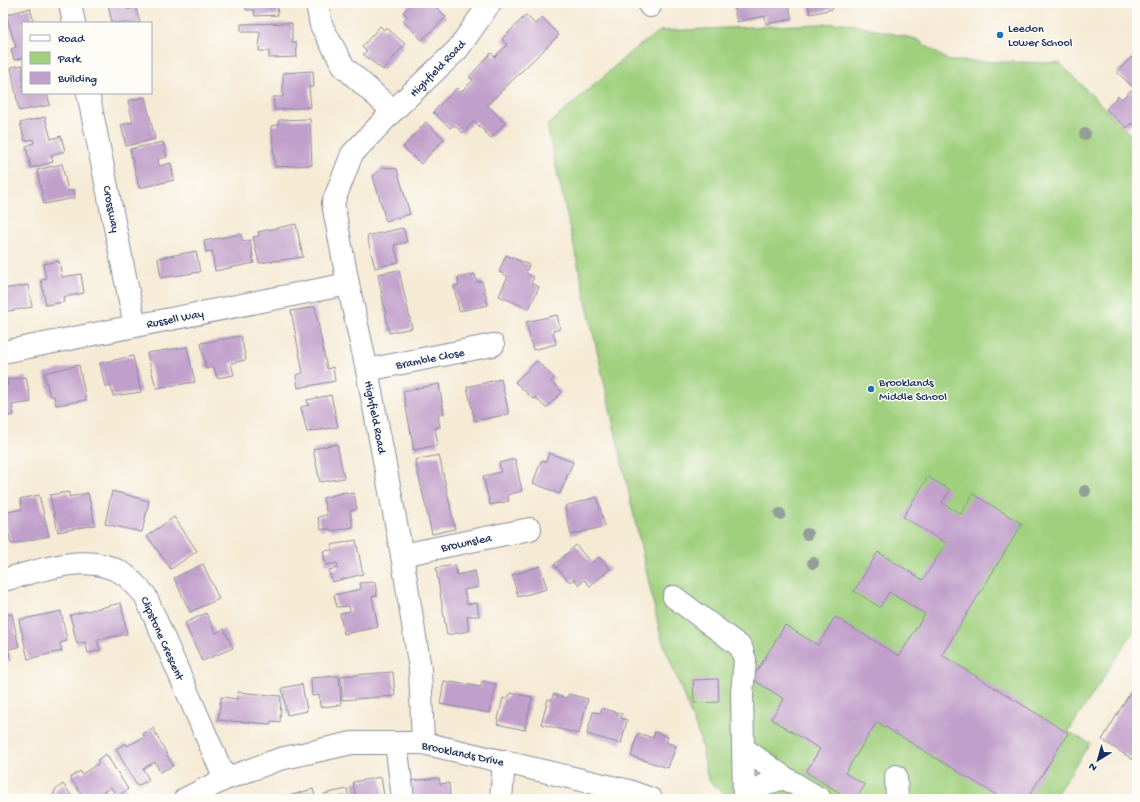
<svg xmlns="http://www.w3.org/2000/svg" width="1140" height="802" font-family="'Gochi Hand',sans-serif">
  <rect width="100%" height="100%" fill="#fdfcf7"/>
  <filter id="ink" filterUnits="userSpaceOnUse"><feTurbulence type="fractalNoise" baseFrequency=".025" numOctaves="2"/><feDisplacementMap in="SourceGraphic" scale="8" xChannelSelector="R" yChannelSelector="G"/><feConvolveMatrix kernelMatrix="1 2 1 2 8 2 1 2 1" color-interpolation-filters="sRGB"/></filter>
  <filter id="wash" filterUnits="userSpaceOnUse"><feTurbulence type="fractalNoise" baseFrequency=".012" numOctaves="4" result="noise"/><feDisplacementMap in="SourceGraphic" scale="16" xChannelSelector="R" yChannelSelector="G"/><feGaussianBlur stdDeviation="0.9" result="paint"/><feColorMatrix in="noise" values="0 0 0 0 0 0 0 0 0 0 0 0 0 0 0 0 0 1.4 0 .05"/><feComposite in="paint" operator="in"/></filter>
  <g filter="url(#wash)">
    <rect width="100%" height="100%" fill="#f5ead4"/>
    <!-- green -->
    <path fill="#a0d07e" stroke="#5e806e" d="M844 23 916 39 949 61 1060 63 1137 141V626L1068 732 1090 743 1053 799H730L708 780 700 738 661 637 547 126 632 51 660 31Z"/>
    <g id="blocks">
      <!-- building -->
      <g fill="#c19fcb">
        <path d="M100 3H126L128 10 136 8 140 23H112L108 4 100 6Z"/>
        <path d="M246 3H277L278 15 255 16 254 10H246Z"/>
        <path d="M412 3H432L446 17 422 40 403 21 407 16 403 12Z"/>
        <path d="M733 3H788L792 19 766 24 765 16 737 22Z"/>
        <path d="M808 3H832L833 9 810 14Z"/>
        <path d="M30 8 34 23H23V58L14 60 11 49 16 47 6 15Z"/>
        <path d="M526 15 535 24 542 17 559 35 487 105 505 123 491 138 474 121 463 133 454 125 450 128 433 112 457 88 461 92 473 80 469 77 491 53 495 57 507 45 502 39Z"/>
        <path d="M292 23V42H296L297 57 269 58V51H259L260 32H241V24Z"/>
        <path d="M380 26 384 30 386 27 405 44 383 70 363 54 367 51 362 47Z"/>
        <path d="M1137 57V89L1136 90 1117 72 1131 58Z"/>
        <path d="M23 65V93H47L50 105 19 111 11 67Z"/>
        <path d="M313 71 314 87H309L311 107 275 110 273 97H283V73Z"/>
        <path d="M1131 90 1137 95V127L1132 123 1127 128 1106 109 1118 96 1122 99Z"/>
        <path d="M145 97 155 139 126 146 121 125 133 122 128 101Z"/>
        <path d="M45 117 51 139 61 136 65 151 51 155 53 162 31 168 26 146 34 143 33 139 25 141 20 123Z"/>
        <path d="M310 119 312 165 275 167 271 126 278 125 279 120Z"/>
        <path d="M426 122 444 139 421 164 403 147Z"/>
        <path d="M163 142 167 157 158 159 159 166 171 163 174 180 139 188 130 149Z"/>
        <path d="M62 164 68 191 74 190 75 198 44 204 37 170Z"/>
        <path d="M383 167 397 169 410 214 386 221 373 176Z"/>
        <path d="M296 224 303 257 259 263 253 237 259 236 258 232Z"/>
        <path d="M403 228 407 242 394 245 399 262 375 268 367 236Z"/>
        <path d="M241 234 243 242 250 240 254 263 215 271 212 251 206 252 204 241Z"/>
        <path d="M196 251 200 272 161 278 158 258Z"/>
        <path d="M506 255 529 265 526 273 534 277 531 283 539 287 529 309 499 296 508 276 499 272Z"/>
        <path d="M59 261 62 277 81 274 84 293 63 297 64 302 46 305 41 280 46 279 43 264Z"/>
        <path d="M399 270 412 328 389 333 378 274Z"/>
        <path d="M475 274 477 282 482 281 488 305 459 311 454 286 459 285 458 278Z"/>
        <path d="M28 285 32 307 3 312V289Z"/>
        <path d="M315 307 327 369 333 367 335 381 298 388 296 375 303 373 291 311Z"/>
        <path d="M557 315 560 329 553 331 556 344 533 350 526 322Z"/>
        <path d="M241 336 246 360 231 363 234 375 217 378 214 367 206 369 201 343Z"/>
        <path d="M187 347 195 382 156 388 147 353Z"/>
        <path d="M133 356 141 392 113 396 111 386 105 387 100 363Z"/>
        <path d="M537 361 554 378 551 381 562 392 546 408 535 397 533 399 515 382Z"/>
        <path d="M79 365 86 400 56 405 54 396H50L44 373Z"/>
        <path d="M26 377 31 402 12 405 14 415 3 417V386L8 385 7 380Z"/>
        <path d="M501 379 509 414 475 421 467 387Z"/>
        <path d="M439 384 444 414 438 415 440 427 435 428 438 445 414 450 403 391Z"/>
        <path d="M331 395 338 427 307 432 301 407 309 405 307 400Z"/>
        <path d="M337 444 344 478 320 482 313 449Z"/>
        <path d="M549 453 573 462 560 494 533 483 541 461 546 462Z"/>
        <path d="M439 455 455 529 432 534 415 460Z"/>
        <path d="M515 459 522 491 507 495 509 501 490 505 483 476 501 472 499 463Z"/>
        <path d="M928 477 950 490 942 503 961 514 973 494 1022 524 942 655 1068 733 1027 799H1003L877 722 845 773 865 785 856 799H850L806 772 820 749 771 719 784 699 752 679 785 625 818 645 835 617 899 656 925 614 889 592 880 607 854 591 878 552 923 580 946 543 903 517Z"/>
        <path d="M112 491 149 501 142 532 105 524Z"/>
        <path d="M69 492V497L88 493 95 525 58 532 50 495Z"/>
        <path d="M346 492 347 494 354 493 357 509 350 511 353 527 331 531 329 528 321 530 318 517 327 515 323 498Z"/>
        <path d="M39 495 49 536 11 544 4 513 22 509 20 499Z"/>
        <path d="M597 497 605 526 571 535 565 506Z"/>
        <path d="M174 517 197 551 171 569 147 536Z"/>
        <path d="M356 540 363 574 332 582 329 570 338 568 337 563 326 565 323 551 332 550V545Z"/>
        <path d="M576 545 591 563 599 557 610 569 590 586 584 580 579 585 574 579 570 582 554 565Z"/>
        <path d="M203 564 219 599 190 612 174 578Z"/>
        <path d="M455 565 457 575 475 571 478 587 464 590 467 604 477 603 479 616H467L469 631 447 635 436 568Z"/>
        <path d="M540 566 547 589 518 597 512 575Z"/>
        <path d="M375 582 377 596H372L378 627 344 634 340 614 350 611 349 606 337 607 334 595 361 589 360 583Z"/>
        <path d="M121 603 127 634 97 640 100 650 88 653 85 642 77 644 70 615Z"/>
        <path d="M61 611 67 641 60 643 62 651 28 659 19 620Z"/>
        <path d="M206 613 216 633 224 629 233 648 202 661 185 623Z"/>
        <path d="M12 614 19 647 8 649 11 660 3 662V616Z"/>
        <path d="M393 672 395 696 342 700 341 676Z"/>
        <path d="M339 676 341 705 320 707 319 695 312 696 311 678Z"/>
        <path d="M718 679 719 702 694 703 693 680Z"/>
        <path d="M444 681 481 687 482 681 496 684 490 713 440 704Z"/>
        <path d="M1137 681V762L1102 740Z"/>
        <path d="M302 684 307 711 287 715 282 688Z"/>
        <path d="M238 692 281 696 280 722 271 721V724L218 720 221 697 237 699Z"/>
        <path d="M510 693 532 697 525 730 497 724 503 698 506 699 507 696 509 697Z"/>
        <path d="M553 694 566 698 569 694 588 699 579 734 541 724 548 699 552 700Z"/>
        <path d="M602 708 622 714 621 718 627 720 621 744 587 734 593 712 601 713Z"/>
        <path d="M153 728 173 766 160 772 155 762 147 766 143 769 149 780 137 786 116 749 126 743 127 746 145 737 143 734Z"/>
        <path d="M655 732 668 737 666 742 676 746 668 768 631 756 638 733 653 738Z"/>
        <path d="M106 754 128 789 117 797 111 787 99 795 102 799H85L70 778 80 771 82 774 90 769 99 763 97 760Z"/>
        <path d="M381 777 384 796 356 799 353 782Z"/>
        <path d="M439 778 440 784 449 783 450 799H412L410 781Z"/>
        <path d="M63 784 74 799H48L55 793 54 791Z"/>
        <path d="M313 789 316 799H278Z"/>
        <path d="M347 789 349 799H326L324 794Z"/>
      </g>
    </g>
  </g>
  <g filter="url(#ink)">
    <use href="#blocks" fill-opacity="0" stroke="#888c99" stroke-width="1"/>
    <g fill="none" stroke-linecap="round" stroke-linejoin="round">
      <!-- minor casing -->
      <g stroke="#888c99" stroke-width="24">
        <g id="minor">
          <path d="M70 3 74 23"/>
          <path d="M317 3 321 25 344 67 393 111"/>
          <path d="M650 3V6"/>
          <path d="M88 93 135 326"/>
          <path d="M3 352 348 284"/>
          <path d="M367 370 493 345"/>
          <path d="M402 555 530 529"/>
          <path d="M3 580C41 571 89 550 125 575 132 580 139 589 145 595L225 779"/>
          <path d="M674 597 741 647 745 660 742 693 744 799"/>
          <path d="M396 743 403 799"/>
          <path d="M423 743 420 669 402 555 367 370 348 284 333 203 352 154 393 111 458 49 490 3"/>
          <path d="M743 748 785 778"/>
          <path d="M896 776 897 799"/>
          <path d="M185 799 225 779 280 759 352 743H423L629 791 651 799"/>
          <path d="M501 799 504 761"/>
          <path d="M749 799C760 785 768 782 785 778L820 799"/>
        </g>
      </g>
      <!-- minor -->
      <use href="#minor" stroke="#fff" stroke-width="22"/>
    </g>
    <!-- trees -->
    <g fill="#939e99">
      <circle cx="1085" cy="134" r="6"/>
      <circle cx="1085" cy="491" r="6"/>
      <circle cx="780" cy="514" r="6"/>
      <circle cx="807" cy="534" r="6"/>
      <circle cx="813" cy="563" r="6"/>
    </g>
  </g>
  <!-- markers -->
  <g fill="#1f6fb2" stroke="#fdfcf7" stroke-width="1.5">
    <circle cx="1000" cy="35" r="4"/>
    <circle cx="871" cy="389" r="4"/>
  </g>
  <g text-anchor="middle" stroke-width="3" stroke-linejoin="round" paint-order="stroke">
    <!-- poi labels -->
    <g font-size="12" fill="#1b2f5e" stroke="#fdfcf7" text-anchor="start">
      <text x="1008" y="32">Leedon<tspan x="1008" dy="14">Lower School</tspan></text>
      <text x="879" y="386">Brooklands<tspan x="879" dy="14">Middle School</tspan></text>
    </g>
    <!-- street labels -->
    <g font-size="12" fill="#1b2f5e" stroke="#fdfcf7">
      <text transform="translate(437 68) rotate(-46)" y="4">Highfield Road</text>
      <text transform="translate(112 209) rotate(79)" y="4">Crossway</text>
      <text transform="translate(175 318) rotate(-11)" y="4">Russell Way</text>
      <text transform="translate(430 358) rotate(-11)" y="4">Bramble Close</text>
      <text transform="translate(376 417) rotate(79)" y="4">Highfield Road</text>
      <text transform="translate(466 542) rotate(-12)" y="4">Brownslea</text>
      <text transform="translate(163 638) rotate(66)" y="4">Clipstone Crescent</text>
      <text transform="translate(463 753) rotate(12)" y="4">Brooklands Drive</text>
    </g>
  </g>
  <!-- margin -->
  <rect width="1140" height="802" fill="none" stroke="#fdfcf7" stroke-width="16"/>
  <!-- legend -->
  <rect x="22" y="22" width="130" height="72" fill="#fdfcf7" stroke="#a3aaba"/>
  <rect x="30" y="35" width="20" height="6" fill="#ffffff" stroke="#a3aaba"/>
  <text x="58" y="42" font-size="12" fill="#1b2f5e">Road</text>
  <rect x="30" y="52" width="20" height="12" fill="#a0d07e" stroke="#a3aaba"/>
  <text x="58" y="62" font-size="12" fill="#1b2f5e">Park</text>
  <rect x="30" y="72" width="20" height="12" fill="#c19fcb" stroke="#a3aaba"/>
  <text x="58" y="82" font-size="12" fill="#1b2f5e">Building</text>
  <!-- north arrow -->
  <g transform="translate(1098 760) rotate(217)" stroke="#fdfcf7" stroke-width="3" paint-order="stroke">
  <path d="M0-3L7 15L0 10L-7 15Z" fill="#1b2f5e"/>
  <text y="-6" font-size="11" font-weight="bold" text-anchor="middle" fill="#1b2f5e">N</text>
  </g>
</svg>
